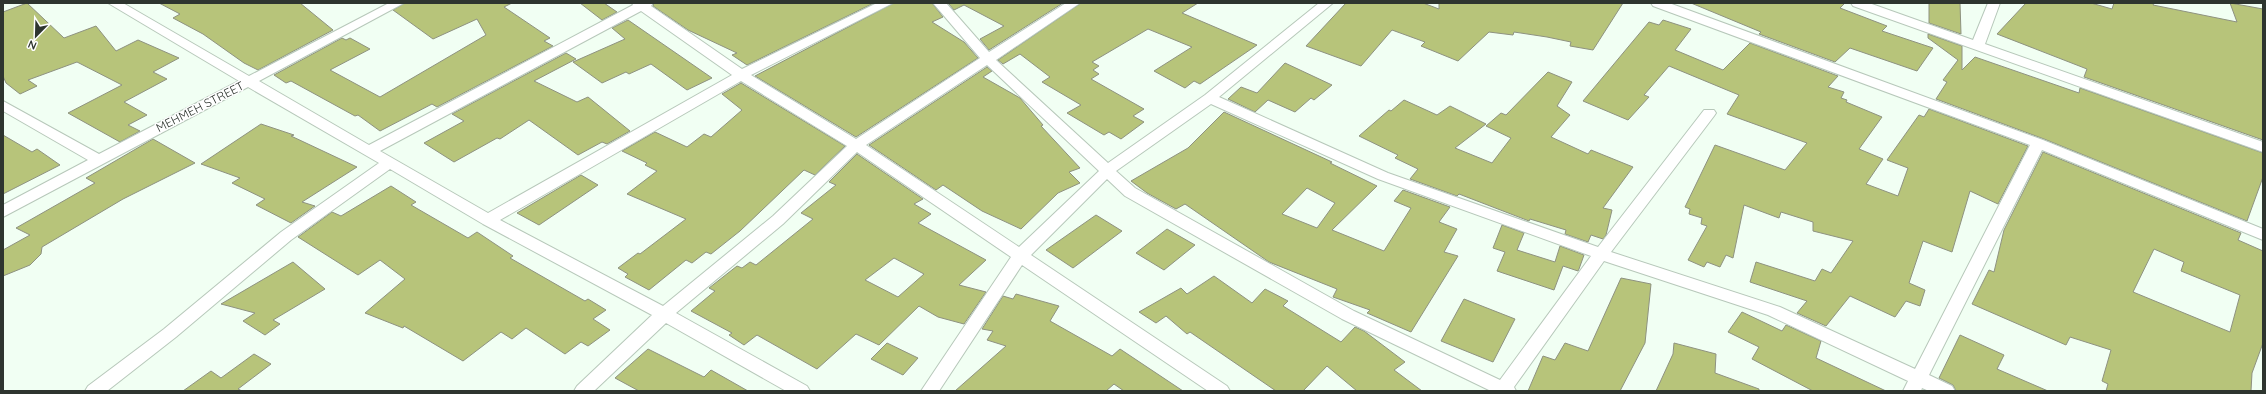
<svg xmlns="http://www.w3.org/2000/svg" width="2266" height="394" font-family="Quicksand,sans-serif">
  <rect width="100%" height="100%" fill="#f1fff3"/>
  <!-- building -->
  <g fill="#b7c47a" stroke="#8e9280" fill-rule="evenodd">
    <path d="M27 3 64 38 96 26 116 51 138 40 179 58 153 72 167 79 124 102 147 115 128 125 140 131 120 142 68 113 122 85 77 62 28 80 37 86 20 94 6 83 3 76V12Z"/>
    <path d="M159 3H300L333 30 258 70 244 63 203 34 173 18 180 14Z"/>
    <path d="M405 3H512L504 7 550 38 544 41 553 46 437 107 432 104 380 131 358 115 355 116 291 81 286 83 274 75 342 38 346 40 350 38 370 49 330 70 380 97 486 35 477 19 433 39 393 10Z"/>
    <path d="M580 3H604L617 12 602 20Z"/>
    <path d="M654 3H874L747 65 732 55 737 53 688 30 653 6Z"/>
    <path d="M894 3H932L943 17 932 22 964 42 978 58 856 137 755 76Z"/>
    <path d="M948 3H1063L989 50 980 39 1004 26 964 5 954 10Z"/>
    <path d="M1081 3H1198L1182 13 1257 45 1200 84 1194 81 1185 88 1154 71 1192 47 1148 29 1092 62 1099 66 1093 70 1099 74 1091 79 1144 109 1133 116 1144 122 1121 139 1109 132 1104 135 1067 113 1081 105 1042 82 1050 77 1020 54 1003 64 998 60Z"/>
    <path d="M1346 3H1423L1439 9V3H1623L1593 50 1570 46 1571 42 1547 37 1514 32 1513 35 1489 32 1458 61 1421 46 1425 42 1392 30 1361 66 1306 46Z"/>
    <path d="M1691 3H1845L1840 8 1887 26 1882 31 1933 48 1917 71 1850 48 1835 62 1759 34 1761 32Z"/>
    <path d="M1929 3H1960L1961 34 1929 23Z"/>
    <path d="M2026 3H2091L2112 9 2114 3H2154L2153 5 2237 22 2230 3 2263 9V140L2084 77 2087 69 1997 34Z"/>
    <path d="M628 20 712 78 687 90 651 64 629 74 626 72 602 83 573 62 625 39 612 28Z"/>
    <path d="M1663 20 1691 29 1675 50 1723 70 1750 43 1838 76 1828 87 1844 92 1841 98 1847 100 1846 102 1882 117 1859 149 1883 159 1866 184 1898 196 1908 168 1887 160 1919 115 1924 117 1929 109 2028 146 1998 204 1970 191 1952 252 1923 241 1909 283 1925 290 1920 306 1906 301 1895 317 1850 296 1826 326 1797 313 1807 301 1750 282 1756 262 1815 281 1822 269 1831 273 1853 241 1813 231V222L1781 212 1779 218 1744 205 1733 258 1726 255 1720 267 1707 262 1704 267 1688 260 1707 226 1701 224 1702 218 1689 214 1690 209 1685 207 1715 145 1785 170 1807 143 1727 114 1739 95 1669 66 1644 95 1649 97 1628 120 1583 101 1649 22 1659 25Z"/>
    <path d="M1928 34 1962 46V70L1975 57 2079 93 2080 88 2263 153V177L2247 221 2044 139 1936 99 1947 82 1943 80 1958 60 1928 38Z"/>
    <path d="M566 53 576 59 534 81 577 102 588 97 630 131 607 144 602 142 578 155 529 120 500 139 497 138 454 162 424 143 464 121 452 114Z"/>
    <path d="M1285 63 1332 85 1314 100 1311 98 1295 112 1268 100 1255 112 1228 99 1241 87 1257 93Z"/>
    <path d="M987 67 992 71 983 77 1020 98 1043 125 1041 126 1080 168 1069 172 1080 183 1058 193 1021 229 982 211 943 185 936 190 869 145Z"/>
    <path d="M1548 72 1572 82 1557 106 1570 115 1551 137 1588 154 1591 150 1633 167 1603 208 1612 210 1606 235 1603 239 1591 235 1588 242 1565 234 1566 230 1530 219 1529 221 1459 194 1457 196 1410 179 1418 169 1395 158 1398 155 1359 136 1389 110 1391 111 1404 100 1437 115 1450 106 1486 124 1455 148 1492 163 1511 138 1486 126 1501 113 1506 115Z"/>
    <path d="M741 83 845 146 815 175 804 170 740 231 711 254 706 252 692 263 686 260 649 290 625 277 628 274 618 268 638 253 640 254 686 219 627 194 657 171 645 165 647 163 622 151 655 132 687 147 704 134 711 137 742 110 722 94Z"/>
    <path d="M1224 112 1332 162 1330 163 1377 186 1332 230 1384 251 1411 208 1394 201 1403 190 1450 207 1439 222 1457 229 1444 252 1458 256 1411 332 1367 313 1370 310 1333 297 1337 289 1269 262 1185 204 1176 209 1147 193 1131 181 1188 148ZM1307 188 1335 203 1317 228 1282 214Z"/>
    <path d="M261 124 294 135 291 136 357 167 302 202 315 206 291 223 256 205 265 199 232 183 240 178 201 164Z"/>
    <path d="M3 135 32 152 37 149 60 165 3 194Z"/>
    <path d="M153 139 195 163 123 199 42 247 41 254 30 265 3 276V250L30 235 16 228 95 183 86 178Z"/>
    <path d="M2043 152 2241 233 2238 240 2263 251V343L2252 373 2251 391H2106L2108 384 2102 381 2111 350 2070 337 2066 345 1972 304 1989 270 1994 272 2004 230ZM2154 249 2184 262 2181 271 2240 295 2230 332 2133 292Z"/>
    <path d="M857 154 923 199 914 204 931 214 918 223 986 260 959 285 986 292 964 324 938 317 919 306 879 345 856 334 817 369 757 335 744 345 729 335 732 333 691 311 715 291 709 288 737 266 742 268 750 262 756 265 813 219 801 213 836 185 829 182ZM894 258 924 274 898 297 865 280Z"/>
    <path d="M581 175 598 185 539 225 517 213Z"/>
    <path d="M391 186 416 202 411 205 468 238 477 232 513 256 510 258 585 301 588 299 606 310 593 319 610 330 588 346 581 342 565 354 526 328 512 339 501 332 463 361 404 326 403 328 365 313 405 279 380 260 358 275 298 237 332 212 341 216Z"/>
    <path d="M1096 215 1122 231 1073 268 1046 250Z"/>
    <path d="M1502 225 1524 233 1517 250 1555 262 1560 246 1584 255 1579 269 1578 271 1563 266 1554 290 1497 271 1505 252 1493 248Z"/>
    <path d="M1167 229 1195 245 1164 270 1136 253Z"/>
    <path d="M293 262 325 289 273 320 280 324 265 335 243 321 255 313 221 304Z"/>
    <path d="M1214 276 1252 303 1265 289 1288 301 1283 306 1341 342 1355 327 1364 331 1405 362 1394 370 1422 391H1357L1327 366 1303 391H1276L1190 332 1187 334 1166 316 1156 323 1139 312 1181 288 1187 294Z"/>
    <path d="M1621 278 1651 284 1645 343 1620 391H1528L1543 356 1555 360 1565 343 1588 351Z"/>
    <path d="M1016 294 1059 306 1050 321 1112 356 1120 349 1183 391H1124L1114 384 1106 391H955L1006 346 987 340 993 331 982 329 1003 296 1013 299Z"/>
    <path d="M1464 299 1515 319 1493 362 1441 341Z"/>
    <path d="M1742 312 1782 331 1786 325 1821 341 1816 358 1886 391H1813L1752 359 1759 347 1728 332Z"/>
    <path d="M1960 335 2004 355 1997 369 2048 391H1956L1953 385 1939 378Z"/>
    <path d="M887 343 918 358 903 375 871 359Z"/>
    <path d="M1674 343 1716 354 1715 373 1759 389V391H1656L1673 354Z"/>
    <path d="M648 349 704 377 711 370 748 391H639L615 378Z"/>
    <path d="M254 354 271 364 238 389 242 391H183L211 371 221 378Z"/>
  </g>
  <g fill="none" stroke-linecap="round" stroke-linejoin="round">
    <!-- street casing -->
    <g stroke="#b7c8ba" stroke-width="2">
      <g id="street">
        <path d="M108 3H123L249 76 389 3H404L259 81 369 145 633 5 632 3H653L651 6 742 69 877 3H893L751 75 856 139 980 58 933 3H946L989 52 1066 3H1080L996 60 1108 163 1205 95 1319 3H1333L1219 97 1388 173 1598 247 1704 110H1714L1716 113 1714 116 1611 252 1780 307 1915 369 2030 145 1653 6 1651 3H1669L2043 140 2263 229V240L2042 150 1929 375 1952 386 1955 391H1929L1922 388 1921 391H1903L1908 381 1768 315 1604 261 1514 387 1516 391H1491L1342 319 1125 196 1107 179 1031 255 1227 386 1230 391H1208L1022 265 939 391H921L1011 257 857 152 783 224 676 313 807 386 810 391H786L666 323 594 391H574L577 386 652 315 483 224 390 169 291 240 176 337 107 391H85L88 386 164 329 281 232 379 163 248 87 3 217V205L88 160 3 111V101L99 154 239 81ZM641 11 732 75 488 213 380 151ZM987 65 1099 171 1019 247 866 145ZM741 81 847 146 773 216 663 306 500 220ZM1211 104 1378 179 1591 256 1500 380 1354 311 1135 188 1116 171Z"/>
        <path d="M1851 3H1869L1973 40 1988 3H2000L1985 44 2263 142V152L1853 6Z"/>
      </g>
    </g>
    <!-- street -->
    <use href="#street" fill="#fff" fill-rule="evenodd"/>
  </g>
  <g text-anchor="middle" stroke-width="3" stroke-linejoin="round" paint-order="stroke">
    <!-- street labels -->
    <g font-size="12" fill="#2e352f" stroke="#fff">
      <text transform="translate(200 107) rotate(-27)" y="4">MEHMEH STREET</text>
    </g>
  </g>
  <!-- border -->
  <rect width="2266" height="394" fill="none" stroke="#2e352f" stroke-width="8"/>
  <!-- north arrow -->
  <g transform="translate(36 36) rotate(203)" stroke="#ffffff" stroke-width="3" paint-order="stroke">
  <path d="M0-3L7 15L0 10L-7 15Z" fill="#2e352f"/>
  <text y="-6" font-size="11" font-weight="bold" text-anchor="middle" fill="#2e352f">N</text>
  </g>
</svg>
